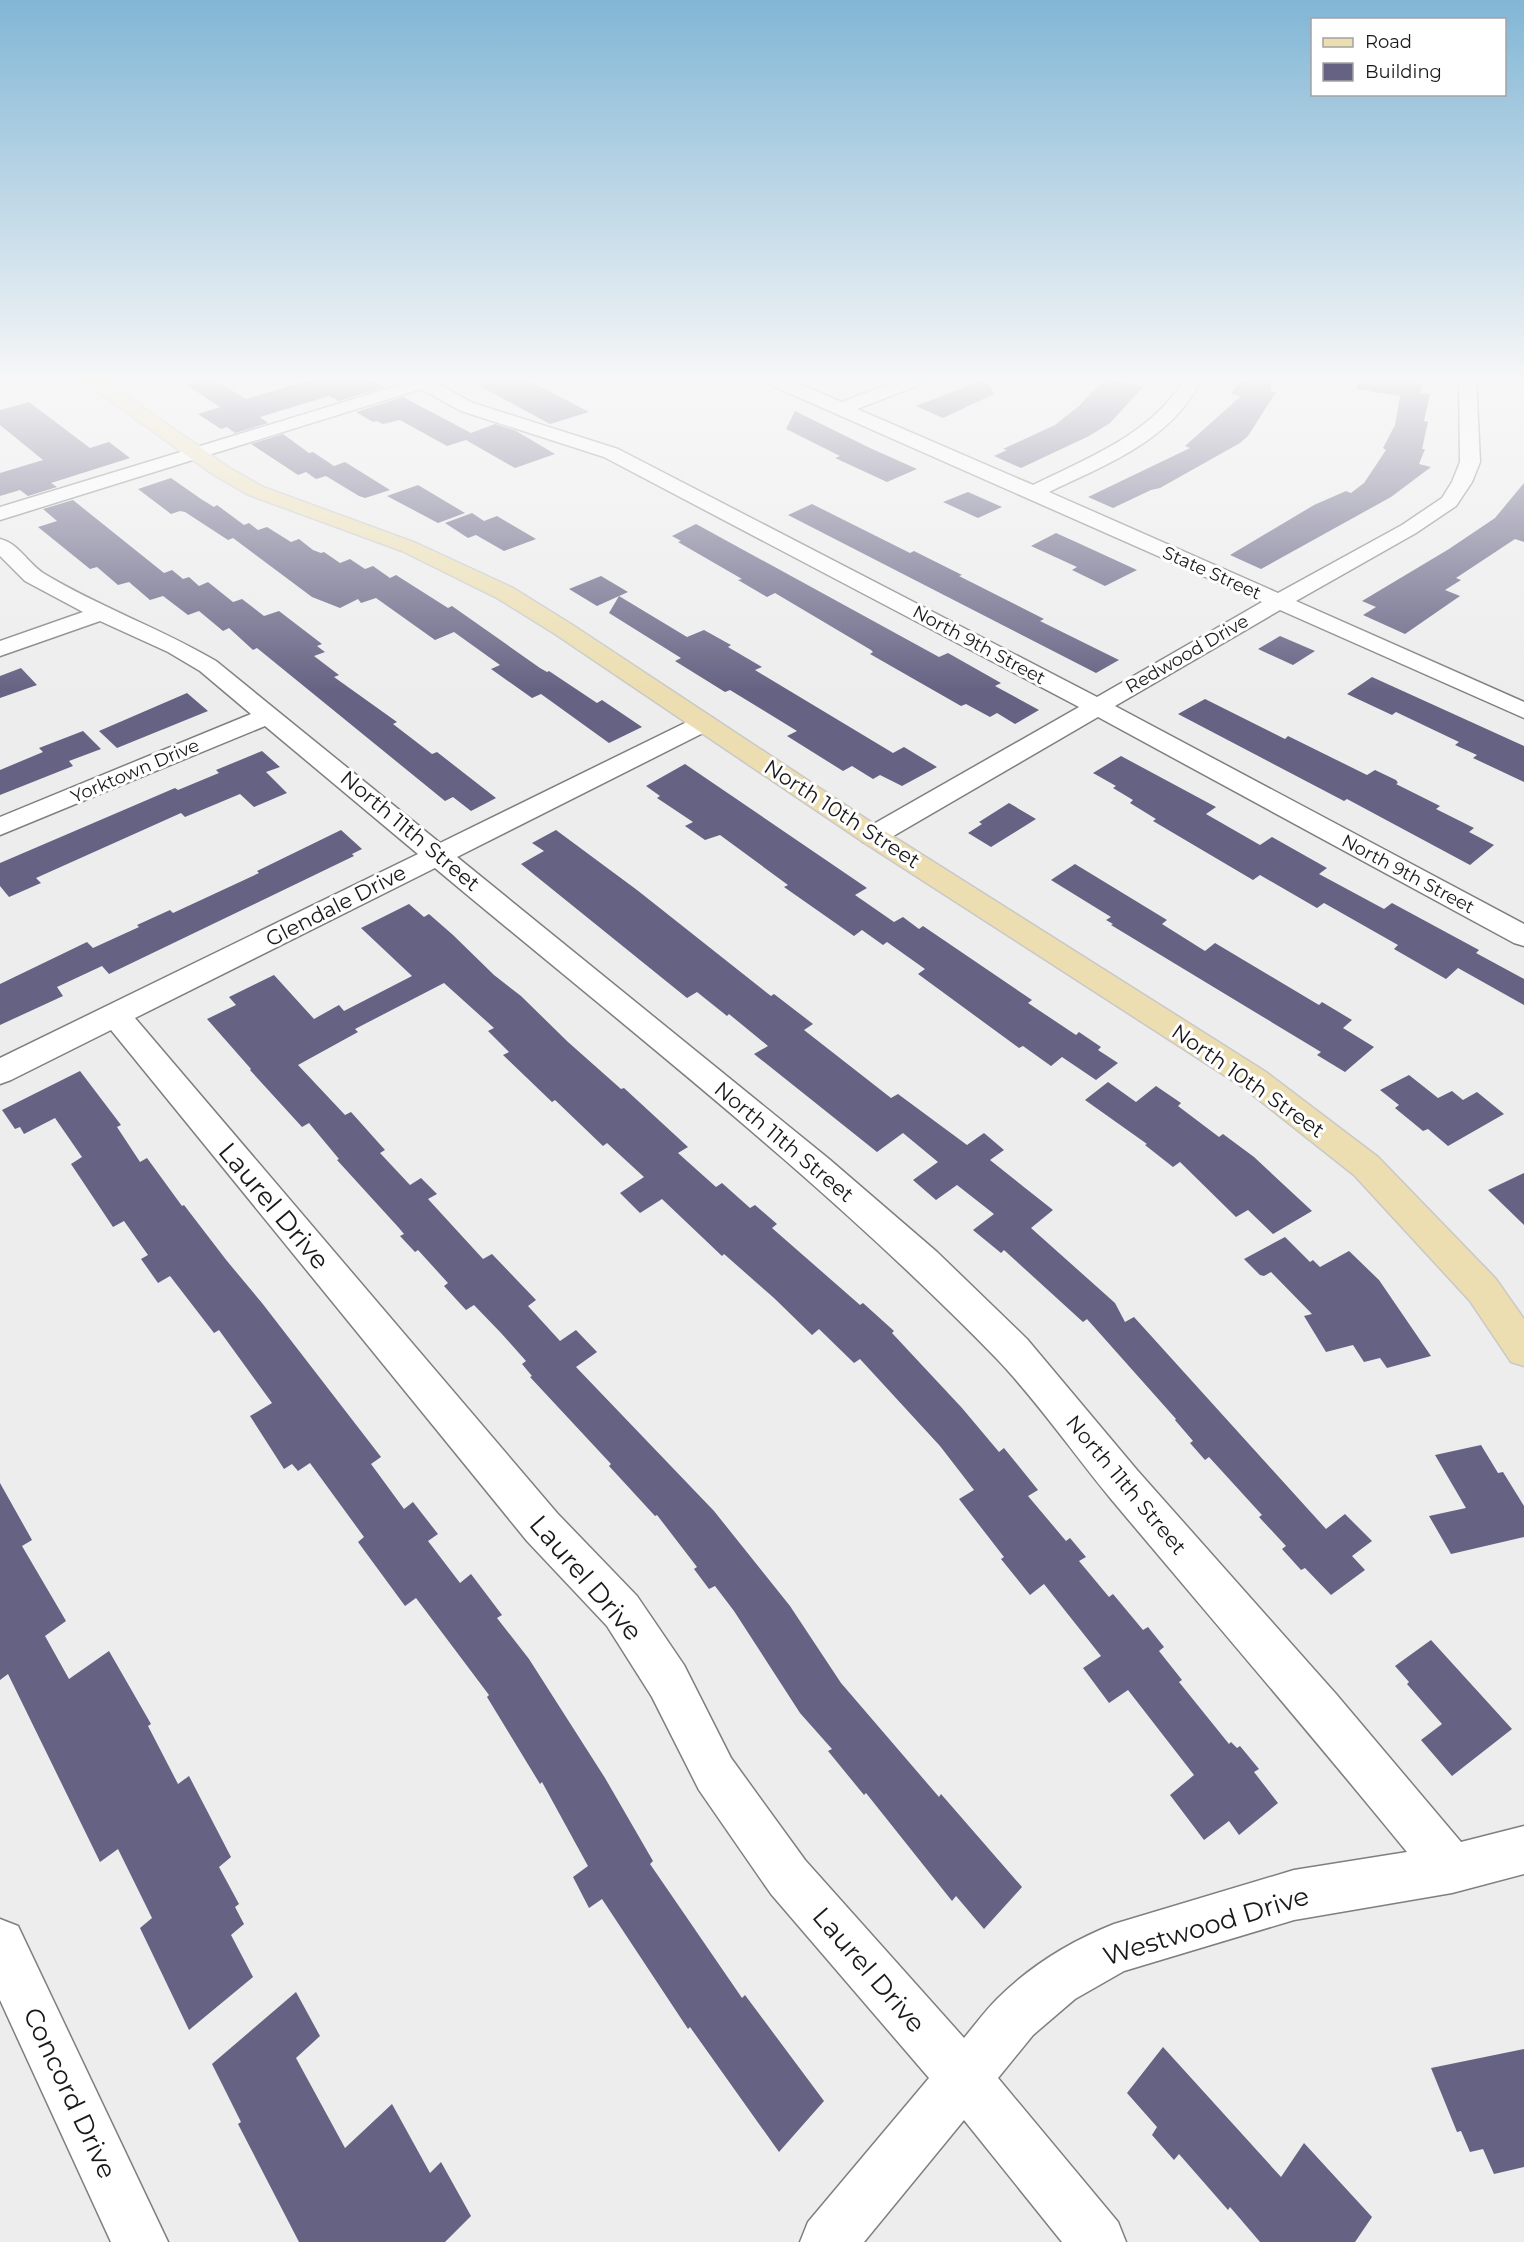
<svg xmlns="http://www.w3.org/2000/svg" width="1524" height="2242" font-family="Montserrat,sans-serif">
  <rect width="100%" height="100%" fill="#ededee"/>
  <!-- building -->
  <g fill="#656283">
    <path d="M190 377H210L246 399 306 381 298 377H374V381L385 387 339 401 329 396 260 417 268 423 235 433 227 427 221 429 198 414 220 407 185 384Z"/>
    <path d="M463 377H522L589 412 550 424Z"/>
    <path d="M1243 377H1273L1270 391 1276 392 1248 436 1240 443 1160 488 1151 490 1113 508 1088 497 1190 448 1185 446 1241 396 1231 394Z"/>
    <path d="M1358 377H1424L1420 393 1430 394 1424 421 1428 422 1422 449H1425L1419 464 1431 467 1391 497 1261 569 1230 555 1314 505 1346 491 1351 493 1364 483 1386 450 1383 448 1395 425 1400 396 1357 389Z"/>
    <path d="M987 378 994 394 943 418 916 406Z"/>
    <path d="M1105 378 1144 386 1110 423 1089 436 1021 468 994 456 1007 450 1003 449 1055 425 1079 406Z"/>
    <path d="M403 397 471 433 495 424 516 431 555 454 515 468 466 440 447 446 400 420 383 424 377 421 373 422 356 412Z"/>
    <path d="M29 402 90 448 109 442 130 458 51 483 57 487 28 496 20 490 0 496V473L43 460 0 425V410Z"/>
    <path d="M795 411 870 448 917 469 887 482 835 458 840 456 786 429Z"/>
    <path d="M283 434 309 453 313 452 334 466 345 462 390 490 365 498 359 496 326 476 316 479 306 472 298 475 251 444Z"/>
    <path d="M171 478 201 499 214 507 217 505 244 525 249 523 258 530 267 527 291 542 299 539 313 550 321 553 324 552 340 563 350 559 365 569 373 566 390 578 396 575 448 608 452 606 540 668 547 672 549 671 597 703 602 700 642 727 609 743 541 694 532 698 491 669 500 665 454 632 435 640 376 598 361 603 358 599 340 608 312 597 233 538 228 540 185 512 180 511 171 514 138 489Z"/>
    <path d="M1524 483V542L1515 539 1456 578 1461 580 1445 590 1460 596 1405 634 1363 615 1376 607 1362 601 1449 549 1495 518Z"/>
    <path d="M418 485 465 513 438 523 387 496Z"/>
    <path d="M968 492 1002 507 978 518 943 502Z"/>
    <path d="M73 500 164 573 172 570 183 579 189 577 199 586 208 582 233 602 242 599 264 616 279 611 322 644 317 646 325 652 314 656 339 675 334 677 397 722 393 724 432 754 437 752 496 798 471 811 453 797 445 801 257 648 253 650 229 628 223 631 199 611 188 615 163 596 150 600 129 582 118 585 97 567 90 569 38 527 57 521 43 509Z"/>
    <path d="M812 504 910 553 914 551 962 575 959 576 1044 619 1040 621 1119 660 1096 673 788 515Z"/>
    <path d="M472 513 484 521 497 516 536 539 504 551 476 535 468 538 445 523Z"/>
    <path d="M696 524 939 657 948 653 1001 683 995 686 1039 710 1015 724 997 713 990 717 966 704 961 706 870 654 873 652 871 650 775 593 767 597 738 580 742 579 678 542 681 541 672 536Z"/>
    <path d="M1056 533 1076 542 1137 570 1105 586 1072 570 1077 567 1031 546Z"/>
    <path d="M601 576 628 592 597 606 569 589Z"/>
    <path d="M619 596 687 637 704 630 731 645 728 647 762 667 755 670 893 753 904 747 937 767 902 786 880 775 873 779 852 766 843 771 787 736 797 731 730 690 725 692 675 661 681 658 609 613Z"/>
    <path d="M1280 636 1315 651 1293 665 1258 649Z"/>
    <path d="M21 668 37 685 0 698V676Z"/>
    <path d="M1372 677 1524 746V782L1473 758 1477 755 1455 745 1459 742 1396 712 1392 715 1347 694Z"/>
    <path d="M187 693 208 711 117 748 99 731Z"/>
    <path d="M1205 699 1285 739 1288 736 1367 775 1375 770 1396 780 1398 783 1396 784 1440 806 1436 809 1474 828 1469 832 1494 845 1470 865 1347 799 1344 801 1178 714Z"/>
    <path d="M83 731 101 749 69 761 73 766 0 795V770L43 752 39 748Z"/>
    <path d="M262 751 280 767 266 772 287 793 254 807 240 794 185 817 181 813 36 878 41 883 9 897 0 886V863L175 788 178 790 219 773 216 770Z"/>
    <path d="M1121 756 1216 807 1206 814 1260 845 1272 837 1327 868 1319 874 1384 909 1392 903 1479 950 1476 953 1524 979V1005L1458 968 1446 979 1394 949 1398 945 1324 903 1317 908 1260 875 1253 880 1153 821 1156 819 1130 803 1133 800 1113 788 1116 786 1093 773Z"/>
    <path d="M685 764 867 888 855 895 894 922 903 917 919 929 923 926 1032 1000 1028 1003 1076 1035 1079 1032 1101 1047 1098 1050 1118 1063 1096 1080 1062 1057 1051 1066 1023 1046 1019 1048 918 974 925 969 887 942 883 945 862 930 854 936 784 887 788 885 720 835 705 840 685 826 693 822 657 798 660 796 646 786Z"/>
    <path d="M1009 803 1036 819 991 847 968 833 982 824 979 822Z"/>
    <path d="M341 830 362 849 352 854 354 856 109 974 102 966 57 987 63 996 0 1025V984L87 942 93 948 139 927 137 925 170 910 173 913 259 873 257 871Z"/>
    <path d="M556 830 637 890 771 996 774 994 813 1024 804 1030 891 1098 898 1094 967 1145 984 1133 1004 1150 990 1160 1053 1210 1031 1228 1115 1303 1125 1322 1134 1317 1326 1529 1345 1514 1372 1541 1352 1556 1365 1570 1331 1595 1305 1568 1301 1570 1282 1549 1286 1546 1259 1517 1262 1515 1209 1457 1205 1460 1190 1443 1193 1441 1175 1420 1176 1419 1087 1319 1083 1322 1004 1250 1001 1253 973 1230 994 1214 957 1185 936 1200 913 1180 938 1162 903 1133 877 1152 754 1054 768 1046 729 1014 727 1016 697 992 687 998 521 864 544 851 532 843Z"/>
    <path d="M1075 864 1167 920 1162 924 1205 951 1215 943 1319 1005 1322 1002 1352 1020 1343 1028 1374 1047 1345 1072 1317 1055 1321 1052 1111 925 1113 924 1106 920 1111 917 1051 880Z"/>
    <path d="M409 904 424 917 429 914 453 935 494 975 521 996 568 1042 621 1089 624 1088 688 1147 678 1153 716 1187 722 1183 750 1208 755 1205 777 1224 772 1228 860 1305 863 1303 894 1331 892 1333 962 1408 999 1452 1004 1448 1038 1490 1028 1496 1066 1541 1070 1538 1086 1557 1079 1561 1109 1597 1113 1594 1143 1630 1148 1627 1164 1647 1159 1651 1182 1680 1179 1682 1229 1744 1231 1742 1237 1748 1240 1746 1259 1769 1254 1772 1278 1803 1239 1835 1229 1821 1204 1840 1170 1795 1194 1775 1128 1690 1109 1703 1083 1668 1101 1656 1044 1584 1030 1595 1001 1559 1004 1557 959 1499 974 1490 940 1446 860 1359 854 1363 819 1329 812 1335 774 1298 724 1254 722 1256 662 1199 640 1213 620 1193 644 1177 607 1143 603 1146 555 1100 552 1102 503 1055 509 1052 488 1031 494 1028 444 983 355 1029 358 1032 298 1065 345 1115 351 1112 385 1150 380 1153 410 1185 421 1178 437 1194 428 1199 483 1259 492 1254 536 1300 528 1306 560 1341 576 1330 597 1352 576 1367 714 1511 790 1606 841 1683 939 1797 941 1794 1022 1887 984 1929 956 1896 952 1901 866 1793 864 1795 828 1751 832 1749 800 1713 734 1611 715 1586 709 1589 694 1569 697 1567 657 1515 655 1516 609 1466 611 1464 530 1377 532 1376 522 1364 526 1361 501 1333 474 1305 466 1310 444 1286 448 1283 418 1250 415 1252 400 1236 404 1234 399 1228 337 1160 339 1159 309 1123 302 1127 250 1070 251 1069 207 1019 236 1005 229 997 274 975 314 1019 339 1005 344 1011 412 976 361 928Z"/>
    <path d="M80 1071 121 1125 117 1127 140 1162 147 1158 182 1206 184 1205 227 1261 262 1303 381 1457 371 1464 404 1509 413 1502 438 1534 428 1541 460 1583 471 1574 502 1615 497 1618 529 1659 605 1778 653 1861 650 1864 742 1998 745 1995 824 2101 779 2152 690 2027 688 2029 602 1899 589 1908 573 1877 588 1866 542 1782 540 1784 487 1697 489 1695 416 1598 405 1606 358 1542 364 1537 310 1463 298 1471 292 1464 284 1469 250 1416 272 1403 219 1330 214 1333 170 1276 158 1283 141 1259 148 1255 124 1221 113 1227 71 1164 82 1157 55 1118 24 1134 20 1127 15 1129 2 1110Z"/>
    <path d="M1409 1075 1438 1098 1452 1091 1463 1100 1477 1092 1504 1114 1448 1146 1428 1129 1423 1131 1395 1108 1399 1105 1380 1090Z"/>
    <path d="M1108 1082 1136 1102 1156 1086 1181 1103 1178 1106 1219 1137 1223 1134 1254 1157 1312 1211 1273 1234 1248 1210 1236 1217 1180 1162 1173 1167 1145 1145 1147 1144 1085 1100Z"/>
    <path d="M1524 1173V1225L1488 1190Z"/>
    <path d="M1285 1237 1310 1262 1313 1260 1320 1267 1349 1251 1379 1280 1431 1356 1387 1368 1380 1358 1364 1362 1353 1345 1326 1352 1304 1316 1312 1314 1271 1272 1264 1276 1260 1275 1244 1259Z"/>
    <path d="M1481 1445 1498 1473 1503 1472 1524 1506V1537L1451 1554 1429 1516 1466 1508 1435 1455Z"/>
    <path d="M0 1483 32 1540 22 1546 66 1621 45 1636 69 1679 109 1651 151 1724 148 1726 178 1784 189 1776 231 1857 219 1867 239 1904 235 1907 244 1924 231 1935 253 1977 189 2030 140 1928 152 1918 118 1849 100 1862 8 1674 0 1680Z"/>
    <path d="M1431 1640 1512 1729 1452 1776 1421 1740 1442 1724 1407 1684 1409 1682 1395 1666Z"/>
    <path d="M296 1992 320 2036 296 2058 345 2148 392 2104 430 2173 441 2162 471 2216 445 2242H299L238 2124 241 2122 212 2064Z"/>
    <path d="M1163 2047 1281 2177 1304 2143 1372 2217 1355 2242H1260L1230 2207 1228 2210 1179 2154 1174 2160 1152 2135 1157 2127 1127 2093Z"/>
    <path d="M1524 2049V2167L1494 2174 1483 2149 1470 2152 1461 2131 1457 2132 1431 2068Z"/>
  </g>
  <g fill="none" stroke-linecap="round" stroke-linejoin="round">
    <!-- minor casing -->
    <g stroke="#7e7f7f" stroke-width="3">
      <g id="minor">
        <path d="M426 377H451L449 381 438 384 473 403 618 449 1097 697 1262 602 762 381 760 377H782L842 402 908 377H931L929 381 857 409 1033 485C1090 457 1152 434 1186 377H1202C1175 439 1107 464 1049 492L1278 593 1402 525 1442 498 1452 482 1460 462 1459 377H1476L1480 462 1472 482 1456 506 1416 533 1296 601 1524 702V718L1280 610 1115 706 1524 924V946L1514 943 1098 717 883 842 873 844 863 842 859 836 863 830 1079 707 604 457 461 411 421 389 0 520V507Z"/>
        <path d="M0 539C18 543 28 563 43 573 99 607 160 628 216 661L440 843 695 718 704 716 713 718 716 723 713 728 457 857 829 1159 937 1252 1027 1339 1137 1470 1336 1694 1461 1842 1524 1826V1874L1452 1893 1294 1920 1124 1971 1075 1999 1033 2035 998 2078 1118 2222 1126 2242H1062L964 2120 864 2242H800L808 2222 929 2078 771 1894 699 1790 652 1697 607 1626 527 1541 111 1030 11 1080 0 1084V1058L418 854 265 726 0 835V817L251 714 200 671 168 652 100 621 0 656V641L83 612 25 581 0 556ZM435 868C625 1027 823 1180 997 1359 1038 1402 1073 1453 1111 1499 1210 1617 1310 1733 1407 1852L1294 1870 1114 1924C1071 1941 1030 1966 997 1999 985 2011 975 2025 964 2038L805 1860 731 1758 684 1665 637 1596 557 1513 135 1018Z"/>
        <path d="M0 1919 18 1926 168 2242H111L0 2000Z"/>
      </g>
    </g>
    <!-- major casing -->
    <g stroke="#c8c8c8" stroke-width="3">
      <path id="major" d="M81 377H100L228 467 263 487 416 543 513 588 571 624 883 830 1266 1072 1378 1157 1496 1279 1524 1319V1366L1511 1362 1470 1301 1354 1175 1244 1088 863 842 555 634 497 598 402 551 249 495 214 475 83 381Z"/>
    </g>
    <!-- minor -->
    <use href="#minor" fill="#fff" fill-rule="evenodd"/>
    <!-- major -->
    <use href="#major" fill="#ecdeb0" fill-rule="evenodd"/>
  </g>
  <!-- sky -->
  <linearGradient id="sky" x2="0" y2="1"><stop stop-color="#81b6d5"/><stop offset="0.55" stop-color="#f7f7f7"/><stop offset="1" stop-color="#f7f7f7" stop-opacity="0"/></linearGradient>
  <rect width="1524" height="691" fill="url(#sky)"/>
  <g text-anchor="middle" stroke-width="6" stroke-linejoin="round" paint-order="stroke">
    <!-- far-street labels -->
    <g font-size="18" fill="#191919" stroke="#fff">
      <text transform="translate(1212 573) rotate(24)" y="6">State Street</text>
      <text transform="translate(979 645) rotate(28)" y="6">North 9th Street</text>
      <text transform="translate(1187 654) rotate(-30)" y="6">Redwood Drive</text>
      <text transform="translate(135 771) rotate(-23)" y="6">Yorktown Drive</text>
      <text transform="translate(1408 874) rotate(28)" y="6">North 9th Street</text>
    </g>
    <!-- street labels -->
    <g font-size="21" fill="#191919" stroke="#fff">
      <text transform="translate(842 814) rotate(33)" y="7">North 10th Street</text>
      <text transform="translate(410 831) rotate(40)" y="7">North 11th Street</text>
      <text transform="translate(336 906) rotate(-27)" y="7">Glendale Drive</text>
      <text transform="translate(1248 1081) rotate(35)" y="7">North 10th Street</text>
      <text transform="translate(784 1142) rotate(40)" y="7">North 11th Street</text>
      <text transform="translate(1126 1485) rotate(50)" y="7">North 11th Street</text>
    </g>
    <!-- near-street labels -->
    <g font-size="26" fill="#191919" stroke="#fff">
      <text transform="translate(274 1206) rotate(50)" y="9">Laurel Drive</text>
      <text transform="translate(586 1578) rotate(49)" y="9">Laurel Drive</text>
      <text transform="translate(1206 1926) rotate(-17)" y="9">Westwood Drive</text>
      <text transform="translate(869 1970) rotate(49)" y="9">Laurel Drive</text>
      <text transform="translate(70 2093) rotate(65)" y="9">Concord Drive</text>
    </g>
  </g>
  <!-- legend -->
  <rect x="1311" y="18" width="195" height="78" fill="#ffffff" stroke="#a3a3a3" stroke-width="1.5"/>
  <rect x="1323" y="38" width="30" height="9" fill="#ecdeb0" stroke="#a3a3a3" stroke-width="1.5"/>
  <text x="1365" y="48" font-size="18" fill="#191919">Road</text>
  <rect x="1323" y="63" width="30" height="18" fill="#656283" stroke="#a3a3a3" stroke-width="1.5"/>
  <text x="1365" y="78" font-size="18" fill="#191919">Building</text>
</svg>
